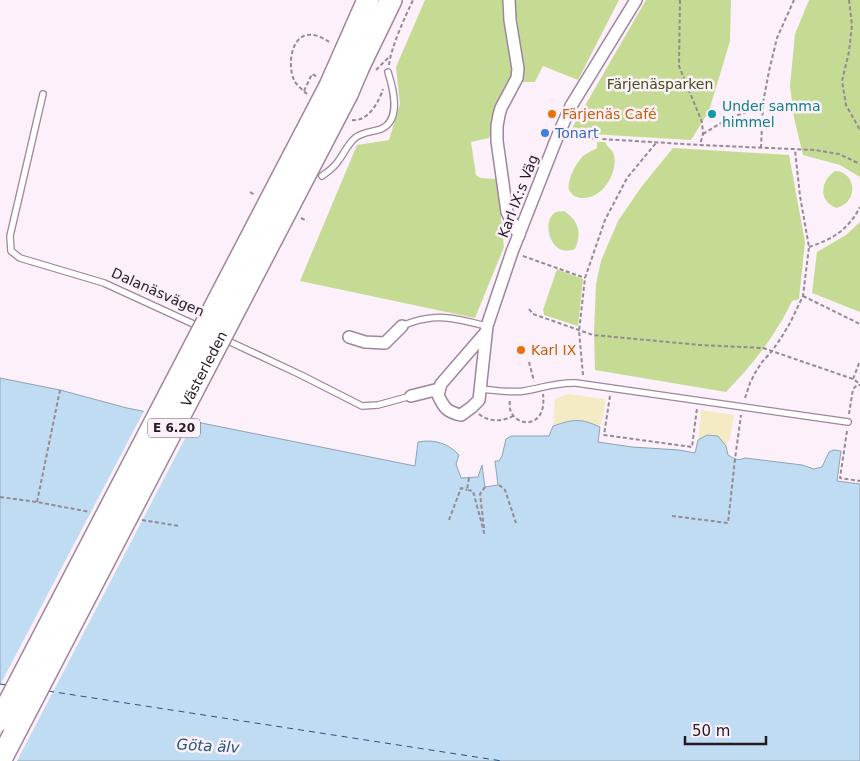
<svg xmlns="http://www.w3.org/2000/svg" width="860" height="761" font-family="'DejaVu Sans',sans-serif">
  <rect width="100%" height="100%" fill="#fcf0fa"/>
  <!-- green -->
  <g fill="#c5db93">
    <path d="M425 0H619L578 80 543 66 535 82H509L489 138 471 142 476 175 480 178 497 179 504 247 475 318 300 281 357 145 389 140 400 104 396 67Z"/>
    <path d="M646 0H731L730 41 709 111 691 140 574 133 572 128Z"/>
    <path d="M809 0H860V177L840 165 803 155 794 118 790 86 795 34Z"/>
    <path d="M597 142H605C607 147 613 150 614 155 618 171 605 193 590 197 584 199 579 198 574 196 572 194 570 192 569 190 567 180 576 163 583 156 587 153 593 150 597 148Z"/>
    <path d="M673 148 789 155 805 242 799 299 792 301C787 310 783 320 777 328 763 352 745 372 726 392L595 370 594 332 596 284 601 261 618 221 642 186Z"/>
    <path d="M835 171C850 171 858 189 848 201 845 205 841 206 837 208 818 202 820 181 835 171Z"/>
    <path d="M564 211C579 221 582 233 575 249 549 259 541 219 556 212 559 211 562 212 564 211Z"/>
    <path d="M860 222V312L812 293 817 252 846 235Z"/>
    <path d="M557 269 583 279 578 326 544 315 543 310Z"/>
  </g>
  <!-- sand -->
  <g fill="#f4ebc5">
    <path d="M568 394 605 399V407L600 427C580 418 574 419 553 426L555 399Z"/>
    <path d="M701 410 734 415 730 439 726 446 718 436 698 440Z"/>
  </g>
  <!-- water -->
  <path fill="#bfdcf3" stroke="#90a2b5" d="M0 378 60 390 127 408 415 466 418 442C434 439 448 443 459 455L456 464 461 478 478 477 482 465 485 487 498 485 495 461H499L502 456 506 439 511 436H549L553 426C574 419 580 418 600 427L598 442 632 447 679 450 695 453 698 440 707 435 718 436 726 446 728 455C735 459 738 461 745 458L802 465 814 469 822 467 829 452 834 450 841 451 837 481 860 484V761H0Z"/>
  <!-- pier -->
  <path fill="#fcf0fa" d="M145 409 195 419 17 761H0V685Z"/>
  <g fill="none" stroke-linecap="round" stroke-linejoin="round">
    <!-- ferry -->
    <g stroke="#20567c" stroke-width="1" stroke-dasharray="6 5" stroke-linecap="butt">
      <path d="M0 684 7 685"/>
      <path d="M48 691 502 761"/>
    </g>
    <!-- lane casing -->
    <g stroke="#9f859d" stroke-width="8">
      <g id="lane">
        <path d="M43 94 10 236 11 251 20 258 104 283 200 327"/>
        <path d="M322 176C329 171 335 167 339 160 344 153 348 144 355 138 362 132 373 132 381 129 402 120 393 88 388 72"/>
        <path d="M402 326C409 323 417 320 425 319 445 314 468 322 487 326"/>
        <path d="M224 339 301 375 362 406 378 405 411 396"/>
        <path d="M480 389C494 390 510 393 524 391 542 388 556 382 576 383L848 422"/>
      </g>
    </g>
    <!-- street casing -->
    <g stroke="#9f859d" stroke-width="14">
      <g id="street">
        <path d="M509 0 510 20 518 69 517 78 501 108 499 115 497 126V141L507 212 519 235"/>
        <path d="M486 332 441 384 438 395C444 408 447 412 461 415L472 407 479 400 487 326 512 252 558 135 571 106 636 0"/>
        <path d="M349 337 365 342 385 343 402 326"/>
        <path d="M411 396 439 389"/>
      </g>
    </g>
    <!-- highway casing -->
    <g stroke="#9f859d" stroke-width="24">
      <g id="highway">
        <path d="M330 86 368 0"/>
        <path d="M347 94 359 66 391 0"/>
      </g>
    </g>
    <!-- path -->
    <g stroke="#958a94" stroke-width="2" stroke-dasharray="4 2.5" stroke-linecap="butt">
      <path d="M680 0 679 66 702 122 703 134 700 145"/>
      <path d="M849 0 852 25 849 52 842 81 846 105 860 130"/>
      <path d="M389 65C391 47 405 17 413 0"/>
      <path d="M376 70 390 56"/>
      <path d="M304 91 312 74 318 77"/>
      <path d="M307 94C303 90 296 85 294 80 287 65 291 31 314 35 320 36 326 40 331 43"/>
      <path d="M352 120C368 122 379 102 383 89"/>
      <path d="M703 134 729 118 753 110 763 103"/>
      <path d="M570 137 700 145 815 150 839 154 860 164"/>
      <path d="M761 148 763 103 769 71 777 38 794 0"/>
      <path d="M250 192 255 195"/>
      <path d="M301 218 307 221"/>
      <path d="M809 247C833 239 848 230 860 207"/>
      <path d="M523 256 585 278"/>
      <path d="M803 296 860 324"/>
      <path d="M529 309 533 314 593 335 700 345 763 348 853 379 860 384"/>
      <path d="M529 362 534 381"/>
      <path d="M583 375 579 331 585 278 605 220 627 178 656 143"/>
      <path d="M853 379 860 361"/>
      <path d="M610 396 604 435 692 447 697 408"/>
      <path d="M745 398 750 383 755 373 762 362 772 351 781 338 790 323 803 296 809 247 800 196 795 150"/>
      <path d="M510 401C505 426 548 435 543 394"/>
      <path d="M479 414C488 422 503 422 513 416"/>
      <path d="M849 414 853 389 857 385H860"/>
      <path d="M847 431 840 478 860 481"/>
      <path d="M469 478 467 490 473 491 485 536"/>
      <path d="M499 485 505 490 516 523"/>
      <path d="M0 497 37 502 90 512"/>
      <path d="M37 502 60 390"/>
      <path d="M672 516 728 523 735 459 741 415"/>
      <path d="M142 520 179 526"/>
      <path d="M449 520 461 488 467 490"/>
      <path d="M484 528 480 494 485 487"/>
    </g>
    <!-- lane -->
    <use href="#lane" stroke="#fff" stroke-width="5.5"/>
    <!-- street -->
    <use href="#street" stroke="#fff" stroke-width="11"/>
    <!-- highway -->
    <use href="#highway" stroke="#fff" stroke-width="21"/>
    <!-- highway-bridge casing -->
    <g stroke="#9f859d" stroke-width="24" stroke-linecap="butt">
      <g id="highway-bridge">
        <path d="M0 720 330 86"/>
        <path id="s1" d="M0 761 347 94"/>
      </g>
    </g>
    <!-- highway-bridge -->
    <use href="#highway-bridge" stroke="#fff" stroke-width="21"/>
  </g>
  <!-- markers -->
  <g fill="#e8710a" stroke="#fcf0fa" stroke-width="2">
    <circle cx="552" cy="114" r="5"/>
    <circle cx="521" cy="350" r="5"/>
  </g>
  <circle fill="#0f9aa8" stroke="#fcf0fa" stroke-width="2" cx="712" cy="114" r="5"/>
  <circle fill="#3f7fe0" stroke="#fcf0fa" stroke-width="2" cx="545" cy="133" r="5"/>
  <g text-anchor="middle" stroke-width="5" stroke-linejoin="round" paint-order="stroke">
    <!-- shield labels -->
    <rect fill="#fcf0fa" stroke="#655a64" stroke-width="1" x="148" y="418.5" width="52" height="19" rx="4"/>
    <g font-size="12" font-weight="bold" fill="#241a23">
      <text x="174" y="432">E 6.20</text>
    </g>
    <!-- park labels -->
    <g font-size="14" fill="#425115" stroke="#fcf0fa">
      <text x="660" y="89">Färjenäsparken</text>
    </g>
    <!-- culture labels -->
    <g font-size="14" fill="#0d838f" stroke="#fcf0fa" text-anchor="start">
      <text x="722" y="111">Under samma<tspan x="722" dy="16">himmel</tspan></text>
    </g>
    <!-- food labels -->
    <g font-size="14" fill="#c56008" stroke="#fcf0fa" text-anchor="start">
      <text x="562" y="119">Färjenäs Café</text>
      <text x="531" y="355">Karl IX</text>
    </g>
    <!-- shop labels -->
    <g font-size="14" fill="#366cbe" stroke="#fcf0fa" text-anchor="start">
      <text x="555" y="138">Tonart</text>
    </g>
    <!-- street labels -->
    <g font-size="14" fill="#241a23" stroke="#fcf0fa">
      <text transform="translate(518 196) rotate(-69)" y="5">Karl IX:s Väg</text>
      <text transform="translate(158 292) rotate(24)" y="5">Dalanäsvägen</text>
      <text dy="5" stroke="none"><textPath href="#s1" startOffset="442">Västerleden</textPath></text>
    </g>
    <!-- water labels -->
    <g font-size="15" font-style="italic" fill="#20567c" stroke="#fcf0fa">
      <text transform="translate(208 746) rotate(3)" y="5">Göta älv</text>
    </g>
  </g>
  <!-- scale -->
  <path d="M685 736v8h81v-8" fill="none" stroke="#241a23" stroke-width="2.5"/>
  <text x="692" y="736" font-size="15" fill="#241a23" stroke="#fcf0fa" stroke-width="4" paint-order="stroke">50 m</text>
</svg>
